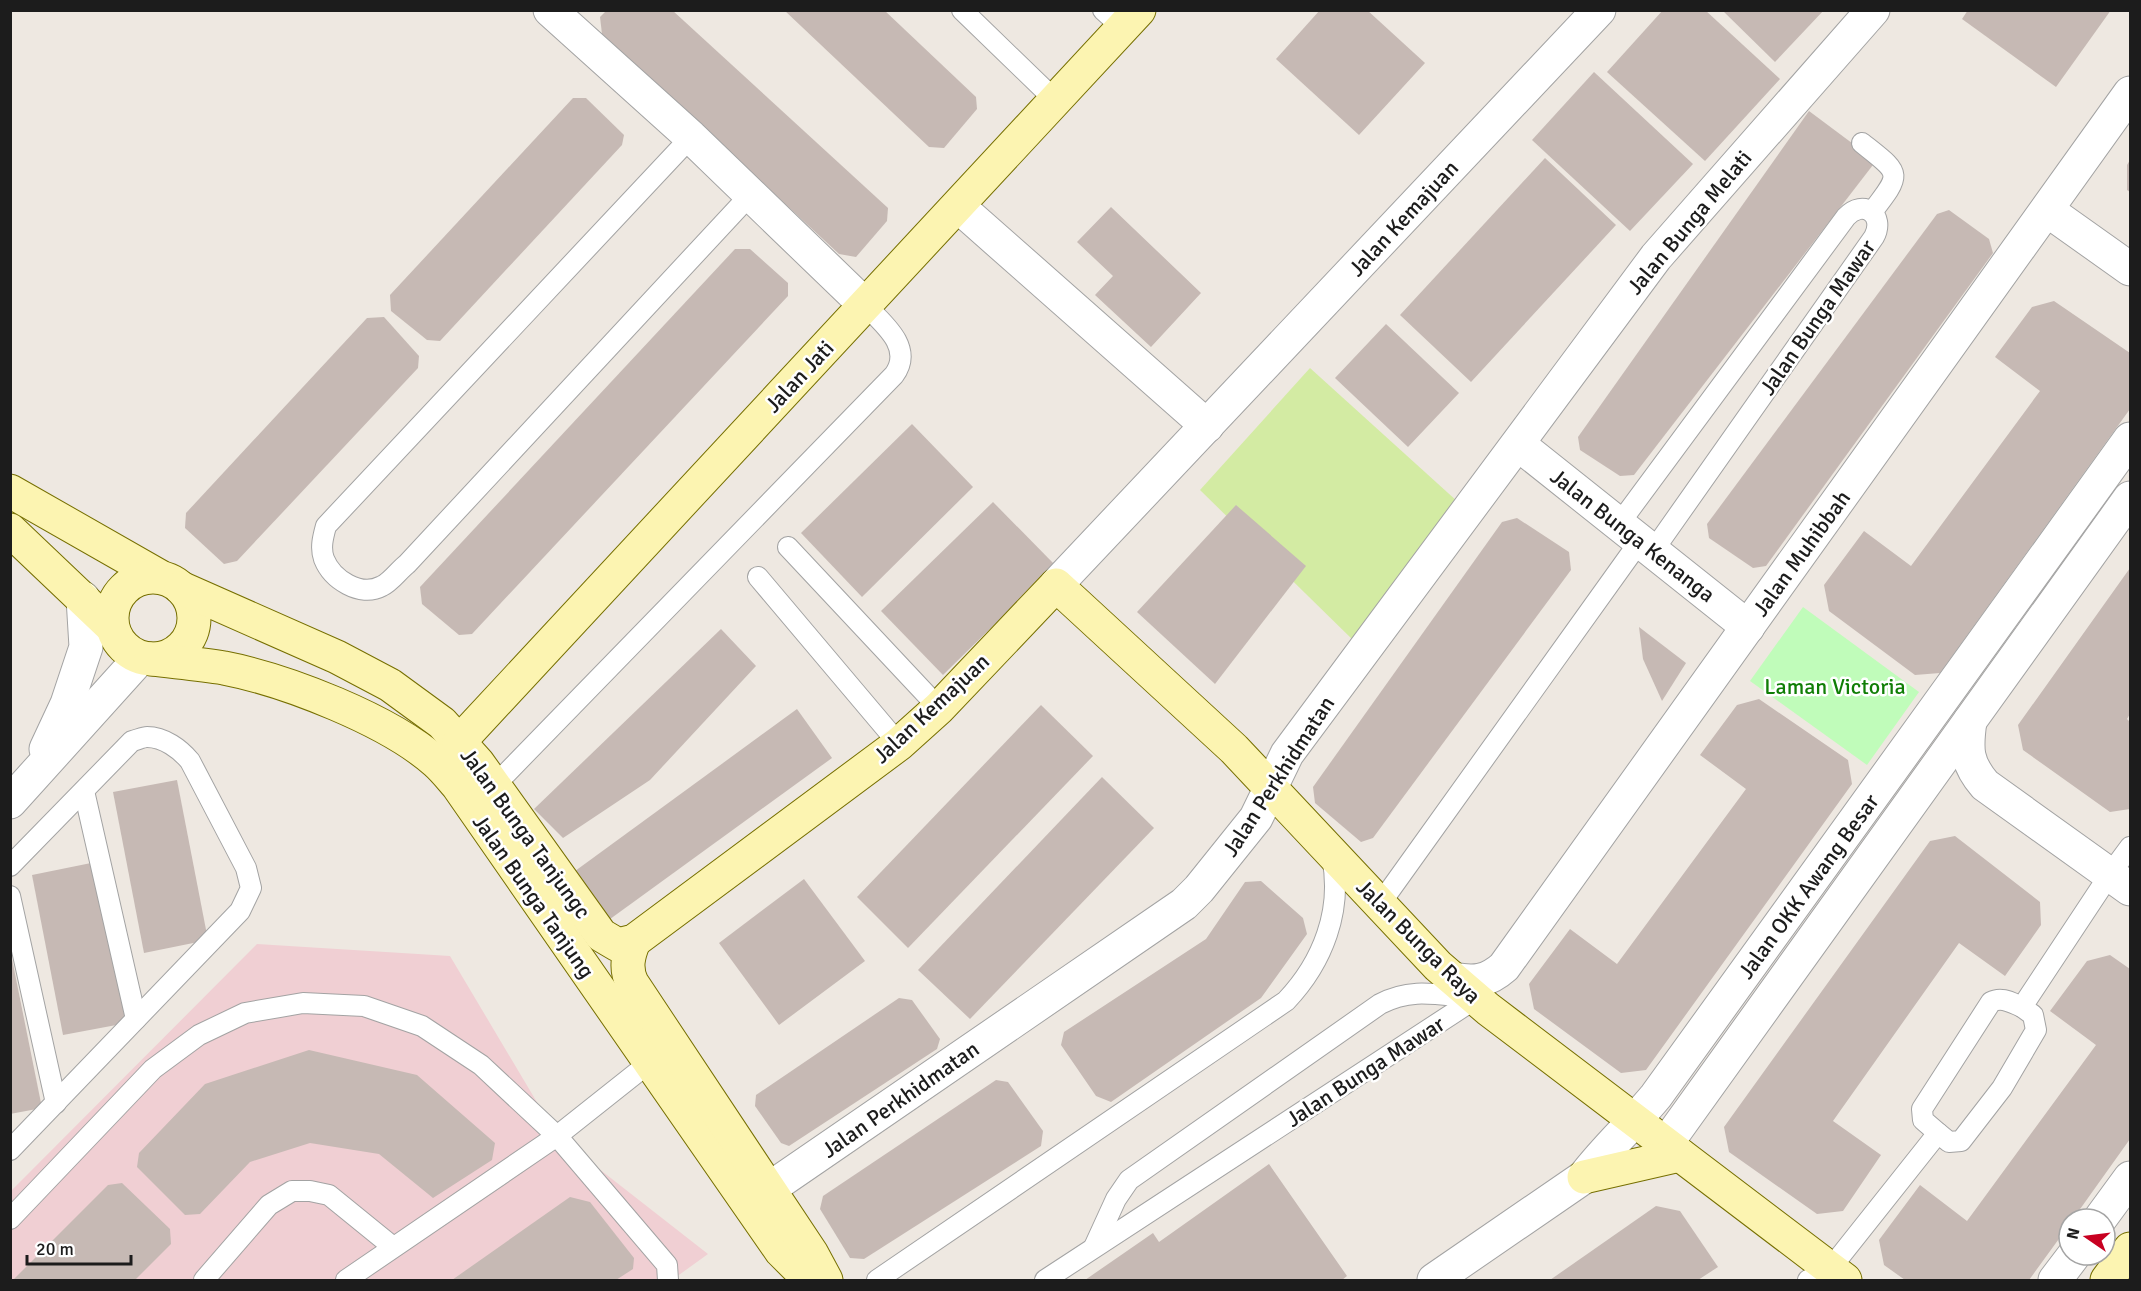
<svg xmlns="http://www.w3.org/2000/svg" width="2141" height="1291" font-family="Signika,sans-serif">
  <rect width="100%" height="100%" fill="#eee8e1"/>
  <!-- commercial -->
  <path fill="#f0cfd3" d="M257 944 450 956 557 1136 708 1254 672 1280H11V1191Z"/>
  <!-- grass -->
  <path fill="#d3eba3" d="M1310 368 1458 502 1356 643 1200 490Z"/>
  <!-- park -->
  <path fill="#c0fcba" d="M1803 607 1919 692 1867 765 1750 681Z"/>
  <!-- building -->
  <g fill="#c6b9b4">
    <path d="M607 10H672L888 208 887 221 856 257 839 254 602 34 600 17Z"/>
    <path d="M784 10H884L976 97 977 109 944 148 929 147Z"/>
    <path d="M1320 10H1367L1425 63 1359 135 1276 59Z"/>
    <path d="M1663 10H1705L1780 79 1705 161 1607 72Z"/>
    <path d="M1722 10H1824L1775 62Z"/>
    <path d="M1968 10H2111L2056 87 1962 19Z"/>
    <path d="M1594 72 1693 164 1630 231 1532 140Z"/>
    <path d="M573 98H586L624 135 622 145 440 341 427 340 391 311 390 295Z"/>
    <path d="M1809 111 1876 161 1634 475 1620 476 1580 450 1578 437Z"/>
    <path d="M1545 158 1616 225 1471 382 1400 315Z"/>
    <path d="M2130 160V192L2127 190V165Z"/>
    <path d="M1111 207 1201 293 1151 347 1095 295 1113 276 1077 242Z"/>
    <path d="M1949 210 1989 239 1993 253 1766 566 1753 568 1709 538 1707 524 1937 214Z"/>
    <path d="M735 249H750L788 283V296L472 634 459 635 422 604 420 587Z"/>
    <path d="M2054 301 2130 353V409L1940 673 1915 675 1829 611 1824 585 1864 531 1911 566 2040 391 1995 357 2032 307Z"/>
    <path d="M384 317 419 356 418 368 237 561 224 564 185 528 186 513 367 318Z"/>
    <path d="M1386 324 1459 393 1408 447 1335 378Z"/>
    <path d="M912 424 973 487 862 597 801 533Z"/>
    <path d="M993 502 1055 565 943 675 881 611Z"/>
    <path d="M1236 505 1306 566 1215 684 1137 612Z"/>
    <path d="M1517 518 1569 552 1571 570 1373 838 1361 842 1315 803 1313 787 1502 522Z"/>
    <path d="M2130 568V714L2127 719 2130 722V809L2110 812 2023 750 2018 725Z"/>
    <path d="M1639 627 1686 663 1662 701 1643 659Z"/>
    <path d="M721 629 756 666 650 780 563 838 534 809Z"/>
    <path d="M1759 699 1848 760 1852 784 1646 1070 1621 1073 1534 1009 1529 984 1570 929 1617 964 1746 789 1700 755 1737 705Z"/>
    <path d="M1041 705 1093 756 908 948 857 897Z"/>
    <path d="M797 709 832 758 606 922 571 874Z"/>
    <path d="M1102 777 1154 828 970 1019 918 970Z"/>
    <path d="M177 780 208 940 144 953 113 792Z"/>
    <path d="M1955 836 2040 902 2041 925 2005 976 1959 943 1833 1121 1881 1155 1843 1211 1817 1214 1729 1152 1724 1127 1930 841Z"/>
    <path d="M96 862 127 1023 63 1035 32 875Z"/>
    <path d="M804 879 865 961 779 1025 719 943Z"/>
    <path d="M1261 881 1303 918 1307 934 1261 998 1111 1102 1096 1096 1061 1045 1064 1032 1206 939 1245 882Z"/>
    <path d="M10 949 42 1108 10 1114Z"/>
    <path d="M2110 955 2130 969V1139L2073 1219H2069V1225L2029 1280H1905L1884 1265 1879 1240 1920 1185 1967 1221 2096 1045 2050 1011 2087 961Z"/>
    <path d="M899 998 912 1000 940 1039 937 1049 789 1146 781 1143 755 1106 756 1095Z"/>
    <path d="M309 1050 417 1075 495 1143 492 1160 433 1198 379 1154 310 1143 250 1162 200 1214 185 1215 137 1167 139 1153 205 1084Z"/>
    <path d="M996 1080 1008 1082 1043 1131 1041 1146 864 1259 850 1258 820 1209 823 1196Z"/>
    <path d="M1269 1164 1347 1276 1342 1280H1085L1153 1233 1159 1242Z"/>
    <path d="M122 1183 170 1229 171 1244 135 1280H13L108 1185Z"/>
    <path d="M570 1197 590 1202 634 1258 633 1269 616 1280H452Z"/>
    <path d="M1656 1206 1680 1211 1718 1267 1698 1280H1550Z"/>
  </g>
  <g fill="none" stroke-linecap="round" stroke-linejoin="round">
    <!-- lane casing -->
    <g stroke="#a3a3a3" stroke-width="22">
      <g id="lane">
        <path d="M962 10 1056 101"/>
        <path d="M1103 10 1123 28"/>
        <path d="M691 137 326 526C323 537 320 548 324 559 332 579 360 598 382 586 391 582 399 570 407 564L751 194"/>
        <path d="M1862 143C1901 174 1903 172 1872 212"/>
        <path d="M1619 524 1846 217C1863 198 1886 215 1874 237L1653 551"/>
        <path d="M788 547 939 708"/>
        <path d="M758 577 899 744"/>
        <path d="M494 786 894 375C914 348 884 324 865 305"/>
        <path d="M84 791 136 1019"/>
        <path d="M10 866 132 741C137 740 143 737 147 737 164 737 180 749 190 761L246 868 251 888 240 911 10 1150"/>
        <path d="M10 896 56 1103"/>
        <path d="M1380 904 1640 541"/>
        <path d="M1938 1133 1949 1142 1961 1141 2002 1088 2036 1030 2033 1015 2022 1007"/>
        <path d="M10 1219 153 1069 199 1035 245 1013 303 1003 364 1006 422 1026 481 1065 557 1136 667 1265 668 1280"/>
        <path d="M1094 1247 1116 1199 1129 1180 1380 1004C1412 987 1438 995 1473 998"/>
        <path d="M204 1280 269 1205 292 1191H310L329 1195 393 1247"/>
        <path d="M346 1280 557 1136 649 1063"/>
        <path d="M877 1280 1286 1001C1323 962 1343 910 1332 857"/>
        <path d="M1045 1280 1475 999"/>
        <path d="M1808 1280 1830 1269 1938 1133 1923 1120 1922 1109 1991 1002C2002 996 2012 1003 2022 1007L2110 874 2130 847"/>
      </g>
    </g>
    <!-- street casing -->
    <g stroke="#a3a3a3" stroke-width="35">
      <g id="street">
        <path d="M550 10 691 137 865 305"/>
        <path d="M958 206 1207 426"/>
        <path d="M2047 210 2130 269"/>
        <path d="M1518 444 1748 627"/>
        <path d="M1056 585 1599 10"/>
        <path d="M1970 721C1966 749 1966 763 1985 785L2130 889"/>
        <path d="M46 749 67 704 86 647 83 598"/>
        <path d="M10 802 140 658"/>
        <path d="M1453 979C1474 983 1487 982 1504 967L2130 93"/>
        <path d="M1666 1144 2130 498"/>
        <path d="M769 1189 1184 904 1199 889 1256 818 1287 754 1656 257 1873 10"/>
        <path d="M2100 1219 2130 1178"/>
        <path d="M1434 1280 1584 1177C1606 1148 1633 1124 1656 1096L2130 439"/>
        <path d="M2055 1280 2074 1255"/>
      </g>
    </g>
    <!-- secondary casing -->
    <g stroke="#766f00" stroke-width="35">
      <g id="secondary">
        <path d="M10 491 159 576"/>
        <path d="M10 530 112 627"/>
        <circle cx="153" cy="618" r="41"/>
        <path d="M181 588 337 657 390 685 442 723 478 763 601 935 618 945 634 941 899 744 939 708 1056 585 1234 749 1438 966 1488 1009 1845 1280"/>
        <path d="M151 659C175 662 200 664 224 668 286 680 389 720 436 762 444 769 451 778 458 786L781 1251 810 1280"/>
        <path d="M459 742 1139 10"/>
        <path d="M634 941C628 956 625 968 632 983L812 1254 826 1280"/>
        <path d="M1584 1177 1680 1155"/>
        <path d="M2107 1280 2130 1249"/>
      </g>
    </g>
    <!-- lane -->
    <use href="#lane" stroke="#fff" stroke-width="20"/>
    <!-- street -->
    <use href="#street" stroke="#fff" stroke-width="33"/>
    <!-- secondary -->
    <use href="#secondary" stroke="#fcf4b1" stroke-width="33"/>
  </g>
  <g text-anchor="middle" stroke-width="5" stroke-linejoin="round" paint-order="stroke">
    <!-- street labels -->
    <g font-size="22" fill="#1c1c1c" stroke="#fff">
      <text transform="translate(1403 218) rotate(-47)" y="8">Jalan Kemajuan</text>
      <text transform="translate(1689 222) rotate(-50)" y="8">Jalan Bunga Melati</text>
      <text transform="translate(1817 317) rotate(-55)" y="8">Jalan Bunga Mawar</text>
      <text transform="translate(799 376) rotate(-47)" y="8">Jalan Jati</text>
      <text transform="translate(1633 535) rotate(38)" y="8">Jalan Bunga Kenanga</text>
      <text transform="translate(1801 553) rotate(-54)" y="8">Jalan Muhibbah</text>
      <text transform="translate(931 708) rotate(-43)" y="8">Jalan Kemajuan</text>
      <text transform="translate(1278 776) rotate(-57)" y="8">Jalan Perkhidmatan</text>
      <text transform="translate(526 833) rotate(54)" y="8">Jalan Bunga Tanjungc</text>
      <text transform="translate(1808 886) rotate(-54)" y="8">Jalan OKK Awang Besar</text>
      <text transform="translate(534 896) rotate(55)" y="8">Jalan Bunga Tanjung</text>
      <text transform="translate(1419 941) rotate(45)" y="8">Jalan Bunga Raya</text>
      <text transform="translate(1365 1071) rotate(-33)" y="8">Jalan Bunga Mawar</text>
      <text transform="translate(900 1099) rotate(-35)" y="8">Jalan Perkhidmatan</text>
    </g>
    <!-- park labels -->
    <g font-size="22" fill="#107e06" stroke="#fff">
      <text x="1835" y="694">Laman Victoria</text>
    </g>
  </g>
  <!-- border -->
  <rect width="2141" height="1291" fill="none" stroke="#1c1c1c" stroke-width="24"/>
  <!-- north arrow -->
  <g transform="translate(2087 1237) rotate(284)"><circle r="28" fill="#ffffff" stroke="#a4a4a4" stroke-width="1.5"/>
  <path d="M0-4.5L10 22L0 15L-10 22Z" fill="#c80021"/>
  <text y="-9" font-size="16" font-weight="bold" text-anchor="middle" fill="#1c1c1c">N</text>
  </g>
  <!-- scale -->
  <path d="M27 1255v9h104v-9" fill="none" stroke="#1c1c1c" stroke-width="3"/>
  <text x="36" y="1255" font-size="18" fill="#1c1c1c" stroke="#ffffff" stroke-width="4.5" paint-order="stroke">20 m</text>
</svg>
